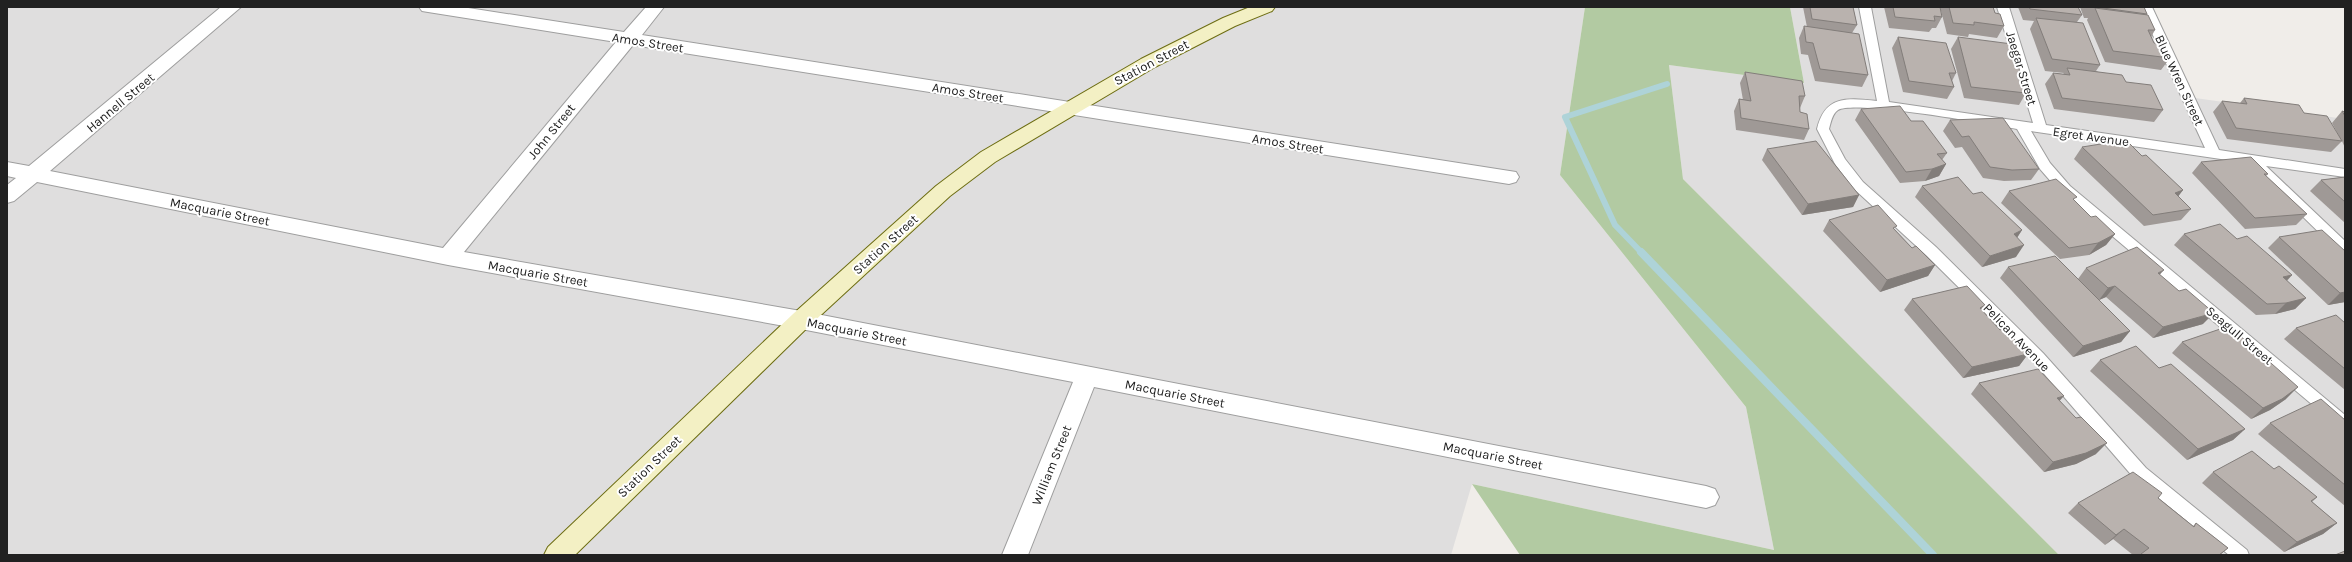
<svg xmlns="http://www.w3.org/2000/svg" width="2352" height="562" font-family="Karla,sans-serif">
  <rect width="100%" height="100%" fill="#f0ede9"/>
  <!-- residential -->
  <g fill="#dfdede">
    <path d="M7 7H1585L1560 175 1746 407 1774 550 1472 484 1451 555H7Z"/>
    <path d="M1790 7H2150L2195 98 2345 119V555H2059L1683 179 1669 65 1804 83Z"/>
  </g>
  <!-- forest -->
  <path fill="#b2caa2" d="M1585 7H1790L1804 83 1669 65 1683 179 2059 555H1520L1472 484 1774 550 1746 407 1560 175Z"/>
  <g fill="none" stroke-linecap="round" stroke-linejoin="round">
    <!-- stream-far1 -->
    <path stroke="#aed3d8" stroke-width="6" d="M1642 253 1615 225 1565 117 1667 84"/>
    <!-- stream -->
    <path stroke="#aed3d8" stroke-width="8" d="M1641 252 1933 555"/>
    <!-- lane casing -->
    <g stroke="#9e9e9e" stroke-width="2">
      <path id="lane" d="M1859 7H1871L1889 102 2033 123 1997 7H2009L2046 125 2205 148 2140 7H2152L2219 150 2345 169V177L2266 166 2345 241V254L2340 253 2248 163 2031 131 2050 163 2070 186 2345 415V430L2340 428 2060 192 2040 169 2017 129C1988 124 1857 100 1838 110 1832 114 1831 122 1829 129L1845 159 1863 182 1936 247 2043 353 2146 468 2247 550 2249 555H2229L2134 478 2033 361 1926 255 1853 188 1835 164 1817 129C1825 95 1847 98 1877 101Z"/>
    </g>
    <!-- street casing -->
    <g stroke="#9e9e9e" stroke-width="2">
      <path id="street" d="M221 7H241L50 171 443 248 616 42 428 12 422 11 419 7H462L624 32 646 7H664L642 35 1516 172 1519 177 1516 182 1509 184 633 45 464 252 801 311 1706 486 1715 489 1719 497 1715 505 1706 508 1094 387 1028 555H1002L1073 382 801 329 448 265 37 182 14 201 7 203V185L16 178 7 176V162L29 166Z"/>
    </g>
    <!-- secondary casing -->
    <g stroke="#6d6d12" stroke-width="2">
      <path id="secondary" d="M1250 7H1275L1272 11 1235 26 1155 67 995 162 950 196 809 326 575 555H544L548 547 793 314 936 186 981 152 1141 59 1223 18Z"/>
    </g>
    <!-- lane -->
    <use href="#lane" fill="#fff" fill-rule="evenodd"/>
    <!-- street -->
    <use href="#street" fill="#fff" fill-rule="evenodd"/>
    <!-- secondary -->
    <use href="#secondary" fill="#f3f0c4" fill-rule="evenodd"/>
  </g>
  <!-- wall -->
  <g fill="#9f9996">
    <path d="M1803 7H1853L1857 25 1852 33 1868 75 1862 87 1815 81 1808 55 1801 54 1799 38 1804 26 1807 27Z"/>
    <path d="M1884 7H1940L1942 17 1936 28H1932L1929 32 1889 28Z"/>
    <path d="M1940 7H1993L1995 13 2004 26 1997 38 1969 34 1968 37 1947 34Z"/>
    <path d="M2018 7H2078L2082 15 2077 22 2100 65 2096 71 2126 82 2163 110 2154 122 2054 109 2045 84 2053 73 2063 74 2064 73 2045 71 2030 29 2034 21 2023 20Z"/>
    <path d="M2080 7H2144L2147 14V15L2155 30 2151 37 2154 43 2170 58 2161 70 2105 62 2087 20 2088 18H2084Z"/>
    <path d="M1898 37 1956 73 1952 81 1954 87 1947 99 1903 92 1892 48Z"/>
    <path d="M1958 37 2026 93 2019 105 1964 98 1951 49Z"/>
    <path d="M1745 72 1805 96 1800 108V112L1809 129 1804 140 1736 130 1734 111 1739 99 1743 100 1740 83Z"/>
    <path d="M2244 98 2304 113 2339 136 2332 123 2342 111 2345 112V148L2342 141 2331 152 2227 139 2213 112 2222 101 2240 103Z"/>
    <path d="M1861 109 1911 121 1947 153 1942 160 1946 164 1939 176 1925 181 1900 183 1855 120Z"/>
    <path d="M1950 120 2039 169 2031 180 2004 181 1983 178 1962 147 1955 148 1943 131Z"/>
    <path d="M2082 147 2142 156 2183 190 2178 196 2191 209 2181 220 2144 226 2074 159Z"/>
    <path d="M1767 149 1859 195 1853 207 1802 215 1762 160Z"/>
    <path d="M2201 162 2268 174 2266 176 2307 214 2296 225 2245 229 2192 173Z"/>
    <path d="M2345 177V223L2310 191 2321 180Z"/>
    <path d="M1922 186 1973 194 2022 230 2017 238 2016 257 1982 267 1915 197Z"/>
    <path d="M2009 191 2075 201 2091 217 2115 234 2106 245 2089 255 2060 259 2001 203Z"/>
    <path d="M1829 220 1895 230 1912 248 1935 265 1928 276 1880 292 1823 231Z"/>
    <path d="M2184 234 2237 239 2292 275 2287 281 2306 298 2295 309 2275 314 2256 315 2174 245Z"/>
    <path d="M2279 237 2345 251V302L2328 305 2268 248Z"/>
    <path d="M2008 267 2078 279 2086 268 2160 275 2203 324 2153 338 2106 297 2099 300 2090 291 2130 331 2121 342 2073 357 2000 278Z"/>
    <path d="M1912 299 1985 305 1982 310 2000 330 2028 354 2019 366 1963 378 1904 310Z"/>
    <path d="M2345 323V390L2284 339 2296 328Z"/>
    <path d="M2182 342 2286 399 2270 410 2251 419 2172 353Z"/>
    <path d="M2100 360 2159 368 2245 429 2233 440 2187 460 2090 371Z"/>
    <path d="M1979 383 2060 401 2096 454 2076 464 2044 472 1971 394Z"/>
    <path d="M2345 420V506L2258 434 2270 423Z"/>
    <path d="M2274 469 2317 497 2312 502 2337 523 2323 534 2284 552 2202 483 2213 472Z"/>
    <path d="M2158 498 2193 526 2196 523 2228 548 2220 555H2133L2113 539 2105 545 2068 513 2078 503Z"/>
  </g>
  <!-- shaded-wall -->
  <g fill="#827d7a">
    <path d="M1946 164 1939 176 1925 181 1932 169Z"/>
    <path d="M2183 190 2174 202 2175 193Z"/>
    <path d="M1859 195 1853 207 1802 215 1808 204Z"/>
    <path d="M2022 230 2014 242V234Z"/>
    <path d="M2115 234 2106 245 2089 255 2098 243Z"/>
    <path d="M2024 245 2016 257 1982 267 1990 256Z"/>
    <path d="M1935 265 1928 276 1880 292 1887 280Z"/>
    <path d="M2164 270 2154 281 2158 273Z"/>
    <path d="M2292 275 2281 286 2283 277Z"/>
    <path d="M2115 286 2106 297 2099 300 2108 288Z"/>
    <path d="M2345 292V302L2328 305 2340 293Z"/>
    <path d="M2306 298 2295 309 2275 314 2286 303Z"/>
    <path d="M1985 305 1977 316 1980 308Z"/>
    <path d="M2214 313 2203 324 2153 338 2163 327Z"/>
    <path d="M2130 331 2121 342 2073 357 2083 346Z"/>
    <path d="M2028 354 2019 366 1963 378 1972 367Z"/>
    <path d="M2298 387 2286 399 2270 410 2251 419 2263 408Z"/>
    <path d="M2064 396 2054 407 2057 398Z"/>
    <path d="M2245 429 2233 440 2187 460 2198 449Z"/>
    <path d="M2107 443 2096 454 2076 464 2044 472 2053 462Z"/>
    <path d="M2337 523 2323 534 2284 552 2297 542Z"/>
    <path d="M2124 529 2113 539 2105 545 2116 535Z"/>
  </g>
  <!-- building -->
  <g fill="#b9b2ae" stroke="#827d7a">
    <path d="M1810 7H1853L1857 25 1812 19Z"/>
    <path d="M1893 7H1940L1942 17 1934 16 1935 21 1895 17Z"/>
    <path d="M1949 7H1993L1995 13 2000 14 2004 26 1974 22V25L1953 23Z"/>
    <path d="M2029 7H2078L2082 15 2030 9Z"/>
    <path d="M2096 7H2144L2147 14Z"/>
    <path d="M2095 8 2148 15 2155 30H2148L2154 43 2163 44 2170 58 2113 51Z"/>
    <path d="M2036 18 2083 23 2100 65 2052 59Z"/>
    <path d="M1804 26 1859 34 1868 75 1820 69 1813 43 1806 42Z"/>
    <path d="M1898 37 1946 43 1956 73H1949L1954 87 1909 81Z"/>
    <path d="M1958 37 2012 44 2026 93 1971 87Z"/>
    <path d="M2067 68 2122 75 2126 82 2151 85 2163 110 2062 98 2053 73 2070 75Z"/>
    <path d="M1745 72 1802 81 1805 96H1799L1800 112 1807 114 1809 129 1741 118 1739 99 1751 101Z"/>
    <path d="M2244 98 2299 105 2304 113 2327 116 2342 141 2236 128 2222 101 2247 104Z"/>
    <path d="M1900 106 1911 121H1923L1947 153 1937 154 1946 164 1932 169 1906 172 1861 109Z"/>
    <path d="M2342 111 2345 112V116Z"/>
    <path d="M2003 118 2039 169 2012 170 1990 167 1969 136 1962 137 1950 120Z"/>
    <path d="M2126 140 2142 156 2146 155 2183 190 2175 193 2191 209 2153 215 2082 147Z"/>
    <path d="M1816 141 1859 195 1808 204 1767 149Z"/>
    <path d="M2251 157 2268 174H2264L2307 214 2255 218 2201 162Z"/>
    <path d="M1958 177 1973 194 1982 192 2022 230 2014 234 2024 245 1990 256 1922 186Z"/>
    <path d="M2345 177V202L2321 180Z"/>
    <path d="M2056 179 2077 197 2073 199 2091 217 2096 216 2115 234 2098 243 2069 248 2009 191Z"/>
    <path d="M1878 205 1897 226 1893 228 1912 248 1916 246 1935 265 1887 280 1829 220Z"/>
    <path d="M2220 224 2237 239 2247 236 2292 275 2283 277 2306 298 2286 303 2267 304 2184 234Z"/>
    <path d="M2322 230 2345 251V292L2340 293 2279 237Z"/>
    <path d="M2137 247 2164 270 2158 273 2179 291 2186 289 2214 313 2163 327 2115 286 2108 288 2086 268Z"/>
    <path d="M2055 256 2130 331 2083 346 2008 267Z"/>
    <path d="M1967 286 1985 305 1980 308 2000 330 2004 328 2028 354 1972 367 1912 299Z"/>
    <path d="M2336 315 2345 323V369L2296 328Z"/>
    <path d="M2229 326 2298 387 2282 399 2263 408 2182 342Z"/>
    <path d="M2136 346 2159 368 2171 364 2245 429 2198 449 2100 360Z"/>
    <path d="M2038 369 2064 396 2057 398 2076 418 2081 417 2107 443 2086 453 2053 462 1979 383Z"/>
    <path d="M2321 399 2345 420V485L2270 423Z"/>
    <path d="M2252 451 2274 469 2279 466 2317 497 2311 501 2337 523 2297 542 2213 472Z"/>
    <path d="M2133 472 2162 493 2158 498 2194 527 2196 523 2228 548 2219 555H2142L2141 554 2149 548 2124 529 2116 535 2078 503Z"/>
    <path d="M2345 551V555H2335Z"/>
  </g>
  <g text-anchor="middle" stroke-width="4" stroke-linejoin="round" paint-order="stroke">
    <!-- street labels -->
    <g font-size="13" fill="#212121" stroke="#fff">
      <text transform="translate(648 42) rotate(9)" y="5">Amos Street</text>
      <text transform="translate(1151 62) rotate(-28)" y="5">Station Street</text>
      <text transform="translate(2022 68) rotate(73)" y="5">Jaegar Street</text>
      <text transform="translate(2180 80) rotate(65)" y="5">Blue Wren Street</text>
      <text transform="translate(968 92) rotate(9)" y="5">Amos Street</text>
      <text transform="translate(120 102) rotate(-40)" y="5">Hannell Street</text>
      <text transform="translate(551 131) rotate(-51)" y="5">John Street</text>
      <text transform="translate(2091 136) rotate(8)" y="5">Egret Avenue</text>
      <text transform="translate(1288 143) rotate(9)" y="5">Amos Street</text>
      <text transform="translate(220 211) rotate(11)" y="5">Macquarie Street</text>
      <text transform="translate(885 244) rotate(-42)" y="5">Station Street</text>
      <text transform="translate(538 273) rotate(10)" y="5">Macquarie Street</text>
      <text transform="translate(857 331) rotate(11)" y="5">Macquarie Street</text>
      <text transform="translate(2240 335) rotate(40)" y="5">Seagull Street</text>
      <text transform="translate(2017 337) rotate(46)" y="5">Pelican Avenue</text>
      <text transform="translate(1175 393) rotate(11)" y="5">Macquarie Street</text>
      <text transform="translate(1493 455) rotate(11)" y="5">Macquarie Street</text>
      <text transform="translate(1051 465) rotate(-68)" y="5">William Street</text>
      <text transform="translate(649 466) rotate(-44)" y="5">Station Street</text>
    </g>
  </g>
  <!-- border -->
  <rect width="2352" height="562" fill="none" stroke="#212121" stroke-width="16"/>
</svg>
